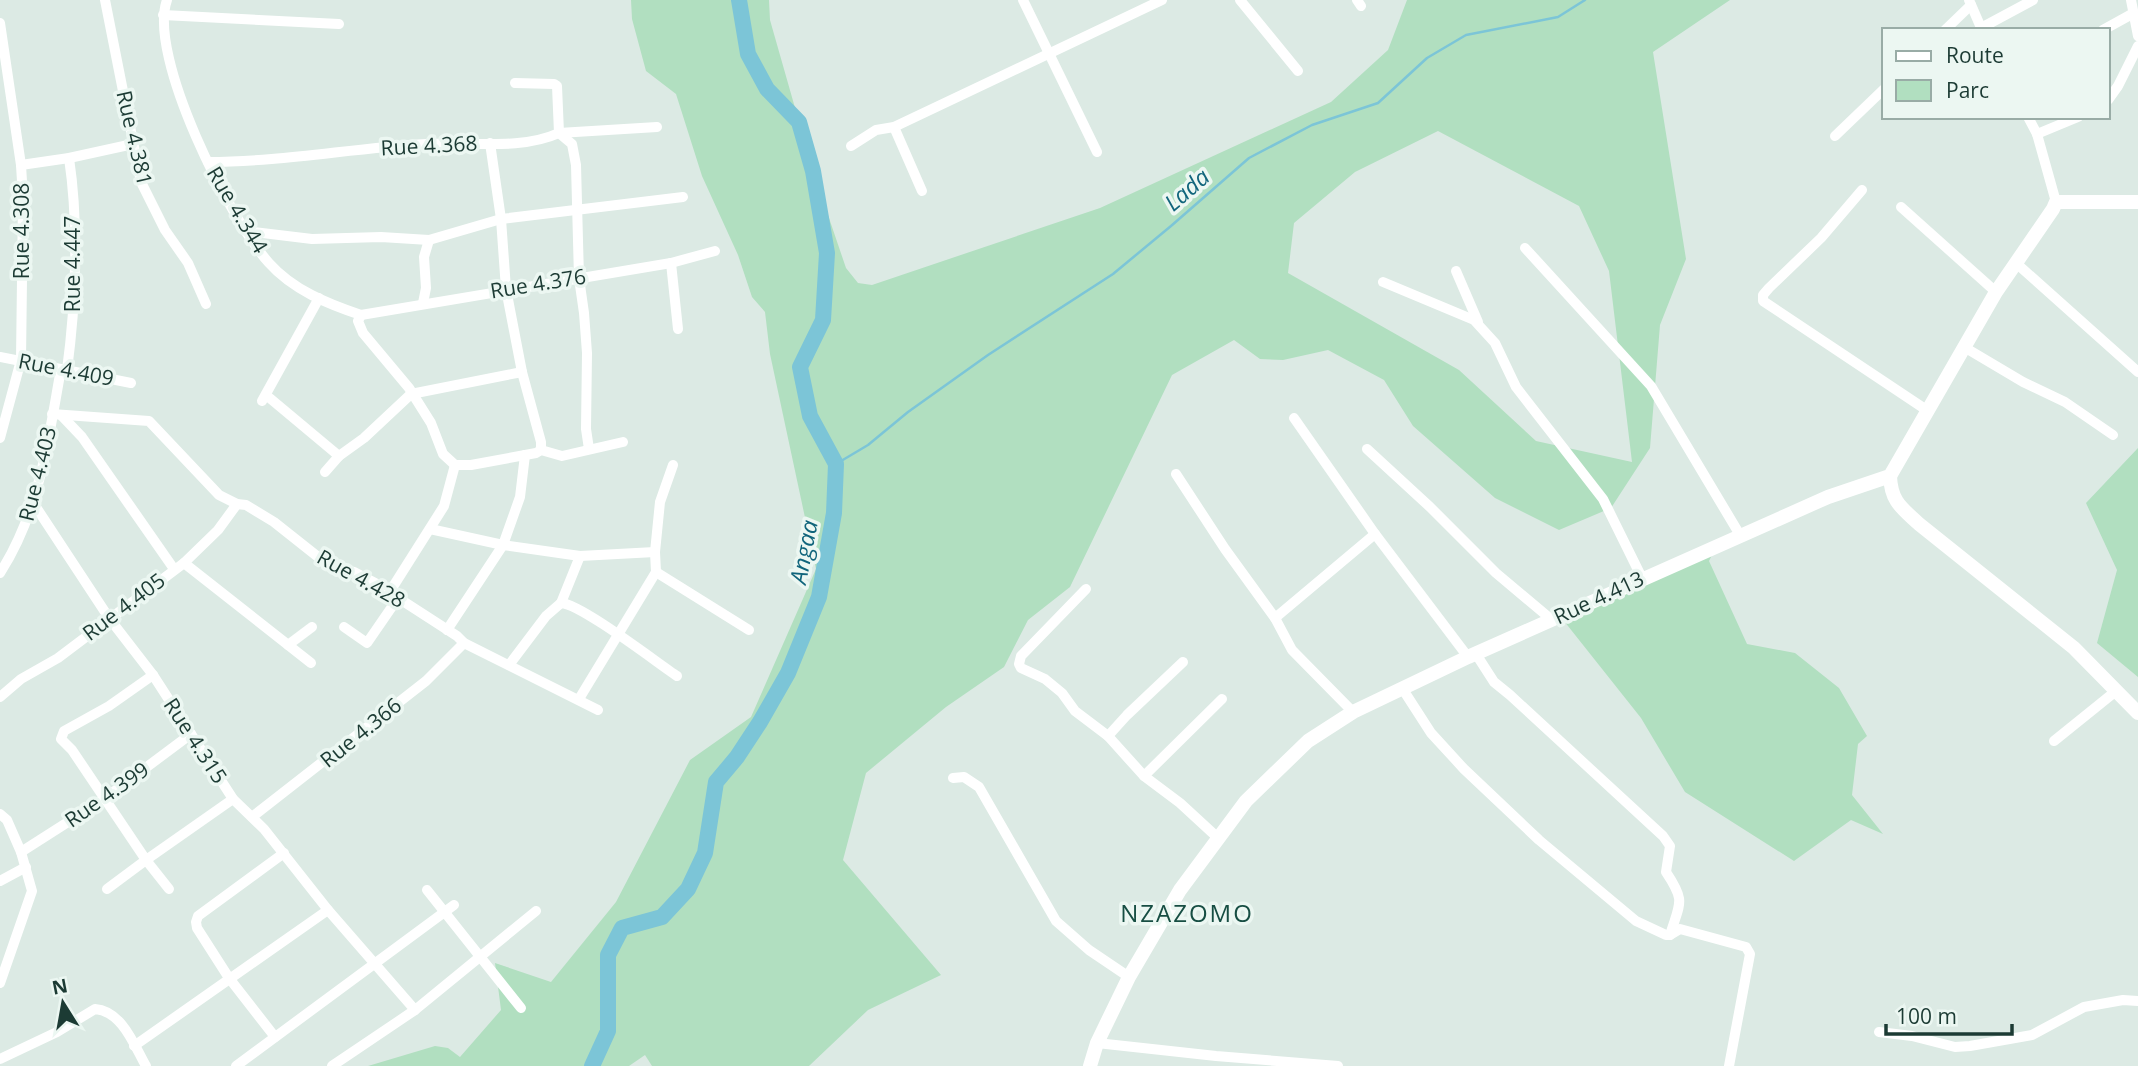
<svg xmlns="http://www.w3.org/2000/svg" width="2138" height="1066" font-family="'Open Sans',sans-serif">
  <rect width="100%" height="100%" fill="#dceae4"/>
  <!-- green -->
  <g fill="#b1dfc0" fill-rule="evenodd">
    <path d="M631 0H769L770 20 813 171 846 268 858 283 872 285 1100 208 1331 102 1388 50 1407 0H1730L1653 52 1686 259 1660 325 1650 448 1611 508 1559 530 1495 498 1413 426 1384 380 1328 350 1283 360 1260 359 1234 340 1172 375 1070 587 1028 620 1004 667 946 707 866 773 843 860 941 975 868 1010 809 1066H652L645 1055 629 1066H368L435 1046 448 1048 460 1057 501 1010 495 963 551 982 616 902 690 760 751 717 816 569 770 354 765 312 752 297 738 255 702 176 676 94 646 71 632 19ZM1438 131 1579 206 1609 271 1632 462 1536 441 1459 370 1288 273 1294 223 1355 172Z"/>
    <path d="M2138 448V677L2097 643 2117 570 2086 503Z"/>
    <path d="M1716 547 1709 561 1747 644 1795 653 1839 688 1867 736 1858 744 1852 795 1883 834 1851 820 1794 861 1685 792 1641 718 1564 621Z"/>
  </g>
  <g fill="none" stroke-linecap="round" stroke-linejoin="round">
    <!-- stream -->
    <path stroke="#7cc5d7" stroke-width="2.5" d="M836 464 868 445 908 412 988 355 1113 274 1171 226 1249 158 1312 125 1378 103 1427 58 1466 35 1558 17 1585 0"/>
    <!-- river -->
    <path stroke="#7cc5d7" stroke-width="16" d="M592 1066 608 1031V955L622 928 662 917 688 889 705 853 716 782 737 757 760 722 788 673 819 597 834 513 836 464 810 416 800 367 823 320 827 253 813 171 799 122 767 89 748 54 739 0"/>
    <!-- street -->
    <g stroke="#fff" stroke-width="10">
      <path d="M105 0 141 182 165 230 188 263 206 304"/>
      <path d="M167 0C147 56 230 220 269 263 293 290 328 304 361 315L358 321 363 333 409 388 431 423 443 454 455 465"/>
      <path d="M1023 0 1097 152"/>
      <path d="M1240 0 1298 71"/>
      <path d="M1357 0 1361 6"/>
      <path d="M1969 0 1982 30"/>
      <path d="M2131 0 2138 36"/>
      <path d="M163 15 339 24"/>
      <path d="M0 23 21 165 23 198 21 360 0 438"/>
      <path d="M1981 28 2033 0"/>
      <path d="M1945 30 1971 5"/>
      <path d="M2103 30 2132 14"/>
      <path d="M2108 100 2118 86 2138 46"/>
      <path d="M2028 117 2037 134 2056 202"/>
      <path d="M894 127 922 191"/>
      <path d="M559 133 572 144 576 165 579 278 584 313 587 353 586 429 589 449"/>
      <path d="M559 133 657 127"/>
      <path d="M2037 134 2078 117"/>
      <path d="M1835 136 1884 89"/>
      <path d="M490 143 501 219 506 289 522 372 541 442V450"/>
      <path d="M851 146 876 130 894 127 1162 0"/>
      <path d="M208 162C281 162 353 148 426 144 469 141 519 151 559 133L557 86 554 84 515 83"/>
      <path d="M21 165 69 158 133 144"/>
      <path d="M1862 190 1821 238 1769 288 1763 295V301L1928 411"/>
      <path d="M1901 207 1996 292"/>
      <path d="M245 231 312 239 381 237 429 240 501 219 683 197"/>
      <path d="M1525 248 1651 386 1740 535"/>
      <path d="M671 263 678 329"/>
      <path d="M2016 263 2138 372"/>
      <path d="M1456 271 1478 322"/>
      <path d="M1383 282 1474 320 1495 343 1516 387 1603 499 1642 578"/>
      <path d="M423 303 426 288 424 257 429 240"/>
      <path d="M361 315 671 263 715 251"/>
      <path d="M1964 347 2023 382 2065 402 2113 435"/>
      <path d="M0 357 131 383"/>
      <path d="M67 370C76 303 79 225 69 158"/>
      <path d="M266 395 339 456"/>
      <path d="M262 401 319 298"/>
      <path d="M52 414 149 421 219 495 237 504 246 505 274 522 332 568 354 572 375 583 457 636 464 643 598 710"/>
      <path d="M62 416 82 437 174 569"/>
      <path d="M1294 418 1375 534 1468 657"/>
      <path d="M1367 449 1430 507 1496 573 1552 620"/>
      <path d="M455 465H471L536 453 541 450 562 456 623 442"/>
      <path d="M325 472 339 456 364 438 411 394 522 372"/>
      <path d="M1176 474 1225 549 1275 618 1292 650 1353 712"/>
      <path d="M34 504 109 618 153 675 233 799 264 829 328 910 415 1010"/>
      <path d="M430 529 503 545 580 556 655 552 660 502 673 465"/>
      <path d="M184 563 311 663"/>
      <path d="M656 572 749 630"/>
      <path d="M0 573C40 511 48 440 61 369"/>
      <path d="M1086 589 1021 656 1019 664 1021 668 1045 679 1062 693 1075 711 1108 736 1144 776 1180 803 1218 838"/>
      <path d="M389 593 444 506 455 465"/>
      <path d="M561 603C581 604 656 662 677 676"/>
      <path d="M1275 618 1375 534"/>
      <path d="M344 627 367 643 398 598"/>
      <path d="M447 630 503 545 520 497 525 455"/>
      <path d="M288 645 312 627"/>
      <path d="M1476 654 1494 682 1510 695 1663 836 1670 846 1666 872C1686 902 1680 902 1670 935"/>
      <path d="M509 665 546 616 561 603 580 556"/>
      <path d="M153 675 109 706 64 731 61 739 72 750 146 860 233 799"/>
      <path d="M1402 688 1431 733 1464 769 1539 840 1636 921 1666 935H1670L1680 929 1746 947 1750 954 1729 1066"/>
      <path d="M0 697 21 679 58 658 184 563 218 530 237 504"/>
      <path d="M579 699 656 572 655 552"/>
      <path d="M1108 736 1127 715 1183 662"/>
      <path d="M2054 741 2116 691"/>
      <path d="M1144 776 1222 699"/>
      <path d="M953 778 964 777 979 787 1056 921 1089 950 1129 977"/>
      <path d="M0 814 7 820 21 852 32 891 0 983"/>
      <path d="M252 817 426 681 464 643"/>
      <path d="M21 852 104 799 191 734"/>
      <path d="M0 881 26 867"/>
      <path d="M107 889 146 860 169 889"/>
      <path d="M427 890 521 1008"/>
      <path d="M1879 1032 1912 1036 1955 1047 1970 1046 2032 1035 2084 1007 2123 1000 2138 1001"/>
      <path d="M275 1037 229 978 197 928 196 922 198 916 284 853"/>
      <path d="M1097 1043 1216 1056 1338 1066"/>
      <path d="M134 1046 328 910"/>
      <path d="M0 1059 57 1032 95 1009C122 1011 134 1045 146 1066"/>
      <path d="M236 1066 454 905"/>
      <path d="M332 1066 415 1010 536 911"/>
    </g>
    <!-- secondary -->
    <g stroke="#fff" stroke-width="14">
      <path d="M1890 476C1891 502 1902 508 1919 524L2074 648 2138 713"/>
      <path d="M1090 1066 1097 1043 1129 977 1180 890 1246 801 1308 741 1353 712 1468 657 1828 497 1890 476 1996 292 2053 209 2056 202H2138"/>
    </g>
  </g>
  <g text-anchor="middle" stroke-width="7" stroke-linejoin="round" paint-order="stroke">
    <!-- street labels -->
    <g font-size="21" fill="#1c3b34" stroke="#ecf7f2">
      <text transform="translate(134 138) rotate(77)" y="7">Rue 4.381</text>
      <text transform="translate(429 146) rotate(-3)" y="7">Rue 4.368</text>
      <text transform="translate(237 210) rotate(59)" y="7">Rue 4.344</text>
      <text transform="translate(22 231) rotate(-90)" y="7">Rue 4.308</text>
      <text transform="translate(73 264) rotate(-90)" y="7">Rue 4.447</text>
      <text transform="translate(538 284) rotate(-9)" y="7">Rue 4.376</text>
      <text transform="translate(66 370) rotate(11)" y="7">Rue 4.409</text>
      <text transform="translate(38 474) rotate(-76)" y="7">Rue 4.403</text>
      <text transform="translate(361 579) rotate(29)" y="7">Rue 4.428</text>
      <text transform="translate(1599 598) rotate(-25)" y="7">Rue 4.413</text>
      <text transform="translate(124 607) rotate(-37)" y="7">Rue 4.405</text>
      <text transform="translate(361 733) rotate(-39)" y="7">Rue 4.366</text>
      <text transform="translate(195 741) rotate(57)" y="7">Rue 4.315</text>
      <text transform="translate(107 795) rotate(-35)" y="7">Rue 4.399</text>
    </g>
    <!-- water labels -->
    <g font-size="23" font-style="italic" fill="#11657c" stroke="#ecf7f2">
      <text transform="translate(1187 190) rotate(-41)" y="8">Lada</text>
      <text transform="translate(804 552) rotate(-79)" y="8">Angaa</text>
    </g>
    <!-- quarter labels -->
    <g font-size="24" letter-spacing="2" fill="#174e43" stroke="#ecf7f2">
      <text x="1187" y="922">NZAZOMO</text>
    </g>
  </g>
  <!-- legend -->
  <rect x="1882" y="28" width="228" height="91" fill="#ecf7f2" stroke="#99aca6" stroke-width="2"/>
  <rect x="1896" y="51" width="35" height="10" fill="#ffffff" stroke="#99aca6" stroke-width="2"/>
  <text x="1946" y="63" font-size="21" fill="#1c3b34">Route</text>
  <rect x="1896" y="80" width="35" height="21" fill="#b1dfc0" stroke="#99aca6" stroke-width="2"/>
  <text x="1946" y="98" font-size="21" fill="#1c3b34">Parc</text>
  <!-- north arrow -->
  <g transform="translate(63 1003) rotate(349)" stroke="#ecf7f2" stroke-width="5" paint-order="stroke">
  <path d="M0-5L12 26L0 18L-12 26Z" fill="#1c3b34"/>
  <text y="-10" font-size="19" font-weight="bold" text-anchor="middle" fill="#1c3b34">N</text>
  </g>
  <!-- scale -->
  <path d="M1886 1024v10h126v-10" fill="none" stroke="#1c3b34" stroke-width="3.5"/>
  <text x="1896" y="1024" font-size="21" fill="#1c3b34" stroke="#ecf7f2" stroke-width="5" paint-order="stroke">100 m</text>
</svg>
